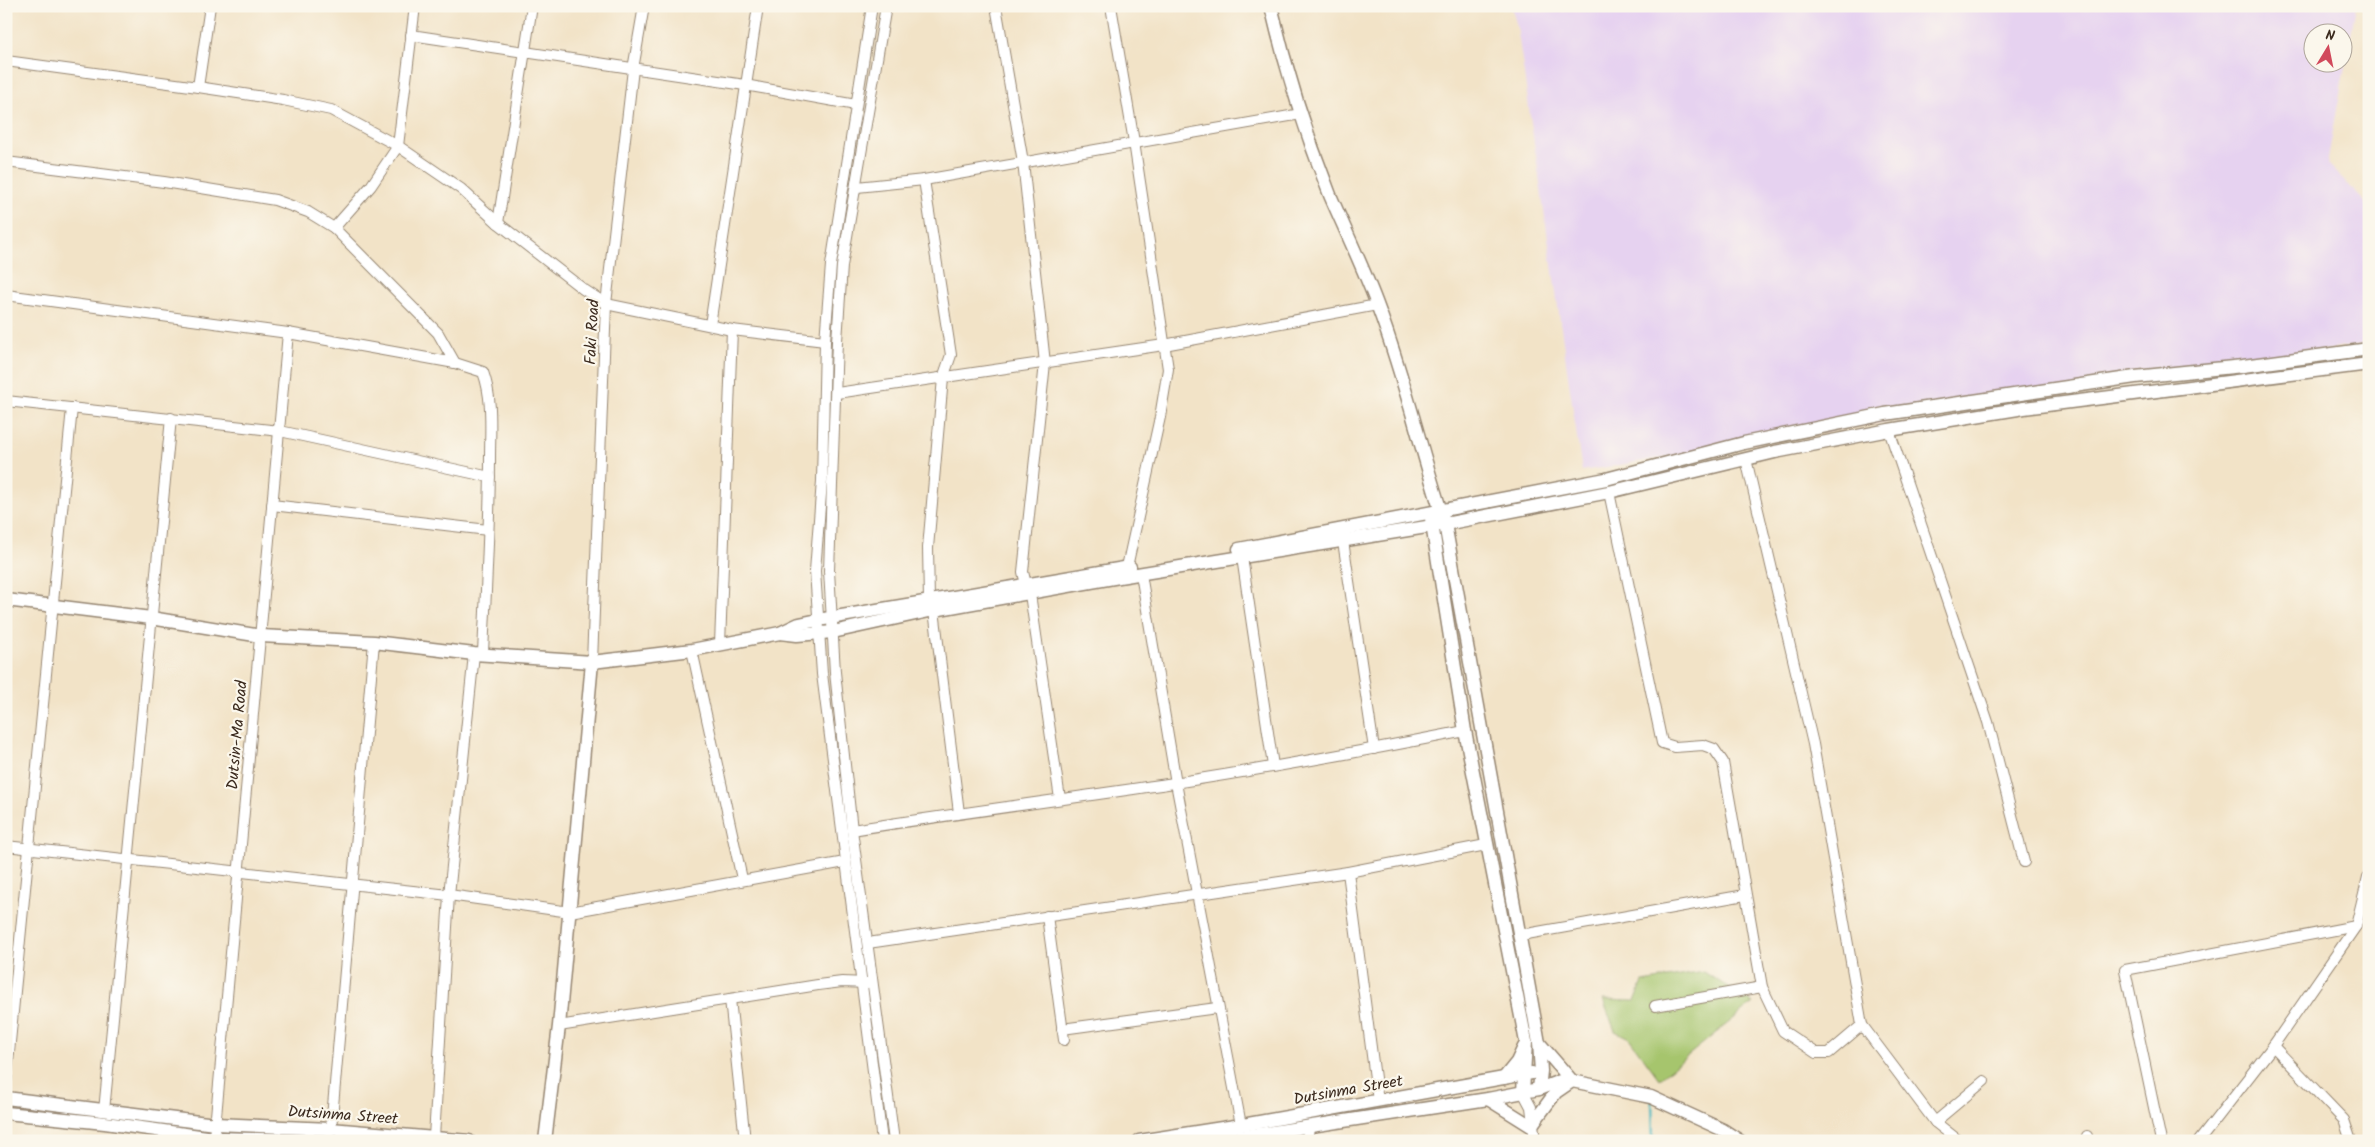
<svg xmlns="http://www.w3.org/2000/svg" width="2375" height="1147" font-family="Kalam,sans-serif">
  <rect width="100%" height="100%" fill="#fbf7ec"/>
  <filter id="ink" filterUnits="userSpaceOnUse"><feTurbulence type="fractalNoise" baseFrequency=".02" numOctaves="2"/><feDisplacementMap in="SourceGraphic" scale="10" xChannelSelector="R" yChannelSelector="G"/><feConvolveMatrix kernelMatrix="1 2 1 2 8 2 1 2 1" color-interpolation-filters="sRGB"/></filter>
  <filter id="wash" filterUnits="userSpaceOnUse"><feTurbulence type="fractalNoise" baseFrequency=".0096" numOctaves="4" result="noise"/><feDisplacementMap in="SourceGraphic" scale="20" xChannelSelector="R" yChannelSelector="G"/><feGaussianBlur stdDeviation="1.12" result="paint"/><feColorMatrix in="noise" values="0 0 0 0 0 0 0 0 0 0 0 0 0 0 0 0 0 1.4 0 .05"/><feComposite in="paint" operator="in"/></filter>
  <g filter="url(#wash)">
    <rect width="100%" height="100%" fill="#f2e3c7"/>
    <!-- built -->
    <path fill="#e6d2f0" fill-rule="evenodd" d="M1511 6H2356L2327 164 2369 206V343L1582 471 1517 26ZM2312 32H2342V62H2312Z"/>
    <!-- green -->
    <path fill="#a6c56d" stroke="#707846" d="M1704 972 1753 1003 1659 1079 1629 1038 1615 1031 1603 1000 1635 1001 1643 982Z"/>
    <g fill="none" stroke-linecap="round" stroke-linejoin="round">
      <!-- stream -->
      <path stroke="#4bbac2" stroke-width="2.5" d="M1652 1101 1653 1141"/>
    </g>
  </g>
  <g filter="url(#ink)">
    <g fill="none" stroke-linecap="round" stroke-linejoin="round">
      <!-- minor casing -->
      <g stroke="#968672" stroke-width="12">
        <g id="minor">
          <path d="M872 6 831 265 825 341 822 481 815 571 822 674 882 1141"/>
          <path d="M886 6 842 266 837 341 829 571 835 672 852 830 894 1141"/>
          <path d="M996 6 1023 162 1045 363 1023 572 1026 584"/>
          <path d="M1111 6 1134 142 1168 369 1160 417 1127 567"/>
          <path d="M411 35 745 85 856 105"/>
          <path d="M6 61 198 87 283 100 331 110 398 146 461 189 498 223 583 289 606 304 732 330 825 341"/>
          <path d="M198 87 210 6"/>
          <path d="M6 162 164 182 275 200 308 212 334 228 438 333 455 363"/>
          <path d="M924 180 951 355 943 378 928 548 929 600"/>
          <path d="M857 187 924 180 1301 114"/>
          <path d="M498 223 532 6"/>
          <path d="M334 228 371 186 398 146 415 6"/>
          <path d="M6 295 288 333 455 363 483 372C493 399 490 429 490 458 490 523 486 588 483 653"/>
          <path d="M710 325 758 6"/>
          <path d="M837 393 1164 345 1377 305"/>
          <path d="M6 401 280 431 490 477"/>
          <path d="M1889 430 1988 722 2024 862"/>
          <path d="M1746 459 1813 744 1862 1025 1935 1122 1959 1141"/>
          <path d="M1609 492 1662 743 1675 747 1703 745 1714 749 1723 762 1762 987 1783 1031 1816 1053H1829L1862 1025"/>
          <path d="M272 505 488 530"/>
          <path d="M1343 541 1374 749"/>
          <path d="M1242 557 1273 766"/>
          <path d="M1141 574 1176 783 1241 1125"/>
          <path d="M1030 594 1060 799"/>
          <path d="M934 610 959 813"/>
          <path d="M720 644 732 330"/>
          <path d="M692 650 742 879"/>
          <path d="M592 662 606 304 633 69 644 6"/>
          <path d="M852 830C959 813 1067 799 1174 783 1272 768 1369 750 1465 731"/>
          <path d="M6 846 449 895 570 912 845 862"/>
          <path d="M1348 872 1378 1101"/>
          <path d="M1047 916 1064 1040"/>
          <path d="M1521 935 1745 895"/>
          <path d="M868 943 1348 872 1486 845"/>
          <path d="M730 999 745 1141"/>
          <path d="M1655 1006 1762 987"/>
          <path d="M559 1026 818 985 842 982 867 983"/>
          <path d="M1062 1029 1217 1008"/>
          <path d="M2273 1046 2344 1120 2351 1141"/>
          <path d="M6 1083 72 408"/>
          <path d="M1523 1092 1531 1107 1535 1141"/>
          <path d="M104 1111 171 418"/>
          <path d="M1935 1122 1984 1081"/>
          <path d="M331 1129 374 642"/>
          <path d="M2087 1136V1141"/>
          <path d="M434 1137 449 895 474 654"/>
          <path d="M214 1138 288 333"/>
          <path d="M1306 1141 1310 1126"/>
          <path d="M2161 1141 2125 970 2356 926"/>
          <path d="M2199 1141 2273 1046 2356 926 2368 877"/>
        </g>
      </g>
      <!-- tertiary casing -->
      <g stroke="#968672" stroke-width="15">
        <g id="tertiary">
          <path d="M1271 6C1286 70 1306 134 1330 195 1346 232 1364 269 1378 307 1405 378 1421 452 1445 524L1539 1043 1541 1071 1539 1089"/>
          <path d="M1431 518 1465 731 1526 1042 1523 1092"/>
          <path d="M1239 549 1606 479 1744 443 1885 414 2135 377 2243 366 2369 349"/>
          <path d="M6 600 151 618 261 636 374 642 474 654 592 662 692 650 780 633 797 635 833 632 934 610 1119 577 1445 524 1609 492 1775 452 1889 430 2024 408 2369 364"/>
          <path d="M780 633 799 624 818 620 1130 567"/>
          <path d="M1504 1078 1517 1062 1524 1047"/>
          <path d="M6 1098 215 1124 331 1129 469 1141"/>
          <path d="M1488 1099 1531 1126 1556 1092 1572 1081 1539 1043"/>
          <path d="M6 1113 105 1123 214 1138 332 1141"/>
          <path d="M545 1141 559 1026 592 662"/>
          <path d="M1139 1141 1248 1124 1532 1073"/>
          <path d="M1213 1141 1488 1099 1539 1089 1560 1081H1572L1651 1097 1723 1130 1740 1141"/>
        </g>
      </g>
      <!-- minor -->
      <use href="#minor" stroke="#fff" stroke-width="10"/>
      <!-- tertiary -->
      <use href="#tertiary" stroke="#fff" stroke-width="12"/>
    </g>
  </g>
  <g text-anchor="middle" stroke-width="4.5" stroke-linejoin="round" paint-order="stroke">
    <!-- street labels -->
    <g font-size="16" fill="#3b2a1e" stroke="#fbf7ec">
      <text transform="translate(591 332) rotate(-87)" y="6">Faki Road</text>
      <text transform="translate(236 735) rotate(-85)" y="6">Dutsin-Ma Road</text>
      <text transform="translate(1348 1089) rotate(-10)" y="6">Dutsinma Street</text>
      <text transform="translate(343 1114) rotate(4)" y="6">Dutsinma Street</text>
    </g>
  </g>
  <!-- margin -->
  <rect width="2375" height="1147" fill="none" stroke="#fbf7ec" stroke-width="25"/>
  <!-- north arrow -->
  <g transform="translate(2328 48) rotate(10)"><circle r="24" fill="#fbf7ec" stroke="#aea59a"/>
  <path d="M0-4L9 19L0 12L-9 19Z" fill="#d1495b"/>
  <text y="-8" font-size="14" font-weight="bold" text-anchor="middle" fill="#3b2a1e">N</text>
  </g>
</svg>
